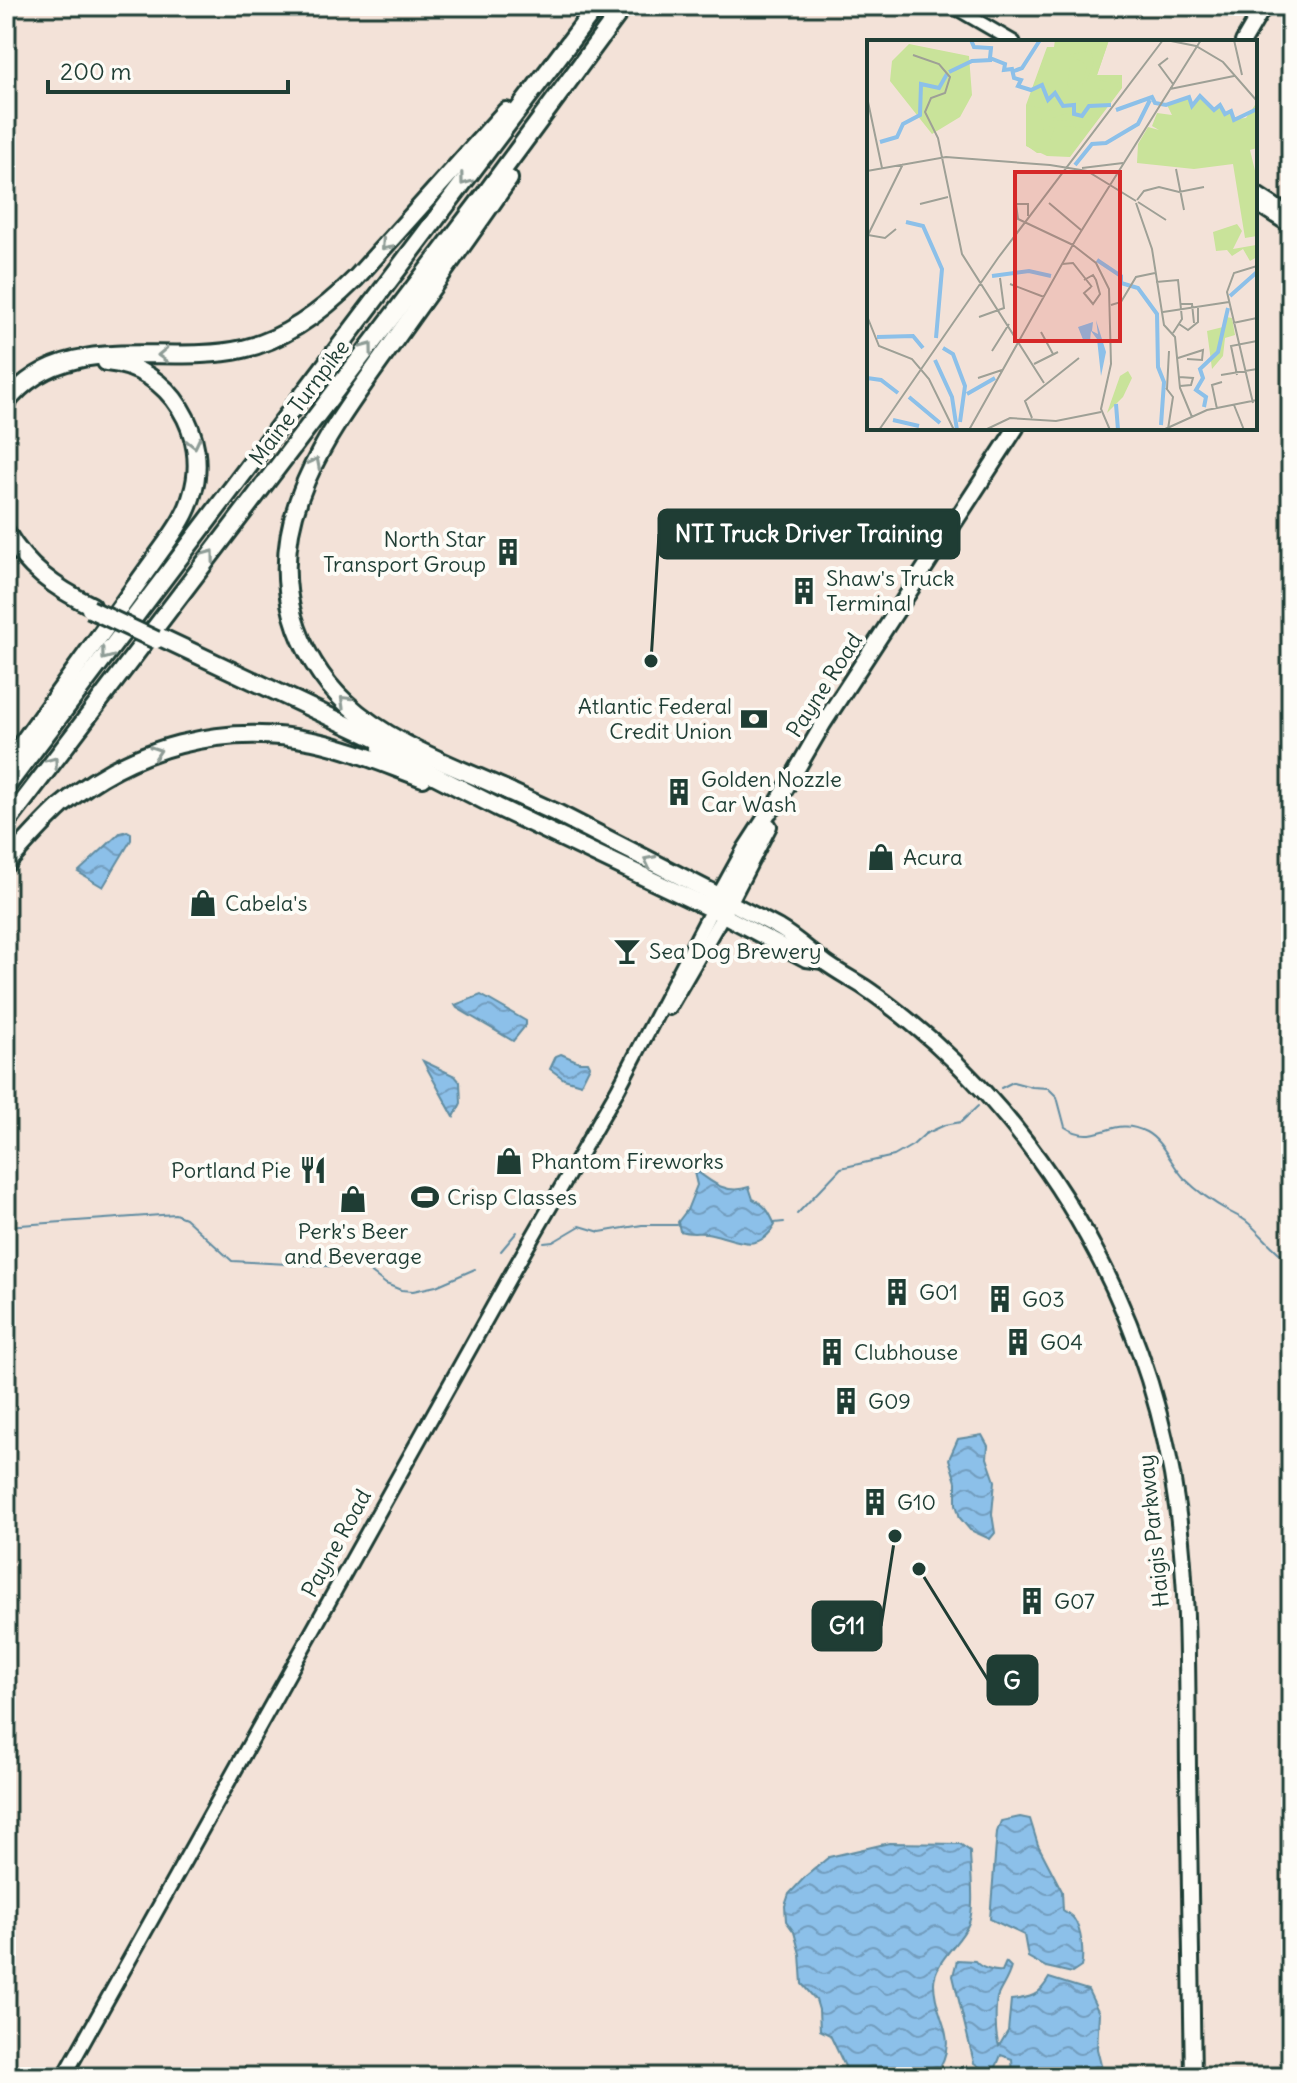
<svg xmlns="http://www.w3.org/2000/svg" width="1297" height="2083" font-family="Delius,sans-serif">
  <defs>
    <pattern id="water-waves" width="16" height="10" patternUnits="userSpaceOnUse" patternTransform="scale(2)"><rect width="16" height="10" fill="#8cc0e9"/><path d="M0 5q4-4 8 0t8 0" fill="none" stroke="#729dbe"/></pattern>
  </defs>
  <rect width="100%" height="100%" fill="#f3e2d8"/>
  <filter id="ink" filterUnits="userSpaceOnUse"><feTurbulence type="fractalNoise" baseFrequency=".0125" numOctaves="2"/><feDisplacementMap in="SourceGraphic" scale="16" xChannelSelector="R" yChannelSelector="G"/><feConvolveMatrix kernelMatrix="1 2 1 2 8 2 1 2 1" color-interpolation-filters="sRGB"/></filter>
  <g filter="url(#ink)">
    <!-- water -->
    <g fill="url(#water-waves)" stroke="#608ca1" stroke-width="2">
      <path d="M127 831 131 833V840L103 887 78 872 120 833Z"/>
      <path d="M481 995 526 1021V1025L513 1041 457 1008 455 1005Z"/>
      <path d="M561 1054 579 1062H588L590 1066 581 1084 564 1079 550 1069 556 1056Z"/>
      <path d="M423 1061 455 1076 460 1082 461 1103 454 1117Z"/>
      <path d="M693 1168C711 1182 725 1195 749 1187L753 1199C765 1205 769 1211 775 1225 758 1255 736 1239 712 1234 701 1231 691 1235 680 1231L678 1222 687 1210 697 1185Z"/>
      <path d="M982 1435 988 1446 987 1458 995 1481 992 1514 995 1533 990 1539 970 1530 960 1518 956 1504V1482L949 1459 958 1439Z"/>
      <path d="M1020 1817 1030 1819 1038 1845 1062 1891 1063 1910C1067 1913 1071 1915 1074 1919 1082 1931 1084 1954 1081 1967L1072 1973 1046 1967 1028 1957 1024 1935 990 1919 997 1832 1001 1821Z"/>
      <path d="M889 1843 960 1844 970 1851C970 1869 976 1909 968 1925 960 1943 934 1962 934 1983 934 2021 963 2036 934 2077H850L830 2035 820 2030 819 2010 816 2000 802 1984 800 1954 794 1932 786 1921 785 1906 789 1894 806 1876 829 1857Z"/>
      <path d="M957 1960 975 1961C980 1968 994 1972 1002 1971L1006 1962 1011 1967C1008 1980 999 1990 997 1998 995 2009 995 2036 999 2046L1008 2031 1011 2000C1031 1998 1039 1996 1049 1978L1088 1990 1099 2013 1097 2049 1104 2077H1013L1012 2059 1001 2055 994 2072 988 2073 974 2063 953 1976Z"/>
    </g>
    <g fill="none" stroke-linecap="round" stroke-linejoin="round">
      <!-- stream -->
      <g stroke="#608ca1" stroke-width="2">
        <path d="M1001 1088 1013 1082 1032 1087 1048 1088 1057 1097 1065 1127C1097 1148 1111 1114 1146 1132 1163 1141 1172 1166 1185 1179 1198 1192 1214 1203 1230 1212 1235 1215 1241 1217 1246 1221 1262 1234 1273 1251 1291 1262"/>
        <path d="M797 1214 841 1168 894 1156 913 1145 925 1134 945 1125 961 1122 978 1106"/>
        <path d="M774 1223 784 1222"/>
        <path d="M6 1226 175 1214 185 1218 232 1261 365 1268 386 1284 401 1290 413 1291 436 1286 475 1269"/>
        <path d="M544 1243 553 1242 580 1226 600 1232 642 1225H677"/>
        <path d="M501 1251 517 1232"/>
      </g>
      <!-- tertiary casing -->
      <g stroke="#1f3d34" stroke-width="17">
        <g id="tertiary">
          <path d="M952 6 1014 42"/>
          <path d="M1255 192 1291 215"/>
          <path d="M1255 204 1291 227"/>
        </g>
      </g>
      <!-- secondary casing -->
      <g stroke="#1f3d34" stroke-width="18">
        <g id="secondary">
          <path d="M669 1008 723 915"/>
          <path d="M64 2077 513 1271 618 1089 712 909"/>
        </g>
      </g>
      <!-- primary casing -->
      <g stroke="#1f3d34" stroke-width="20">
        <g id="primary">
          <path d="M1243 42 1264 6"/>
          <path d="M719 896C739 908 759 917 779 928 796 938 808 950 823 961 836 971 850 978 864 987 888 1003 912 1023 934 1042 1067 1162 1154 1331 1177 1507 1189 1593 1187 1681 1188 1768 1189 1871 1191 1974 1193 2077"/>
          <path d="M725 911 769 826"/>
          <path d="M823 961 806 959 712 909 745 849 769 812 775 807 823 724 1016 428"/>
        </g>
      </g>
      <!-- motorway casing -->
      <g stroke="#1f3d34" stroke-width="22">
        <g id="motorway">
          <path d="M509 179C472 232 435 284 397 337 339 420 264 508 293 616 302 648 321 680 346 703 391 745 455 766 511 792"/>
          <path d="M6 403C64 328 162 367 243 349 287 339 325 309 356 278L506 111"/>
          <path d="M6 532C27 568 55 588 92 606"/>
          <path d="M158 636 394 747"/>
          <path d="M381 748 497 807 712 909"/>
          <path d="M6 766 165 545C176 529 187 514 192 495 211 436 170 367 106 362"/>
          <path d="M6 787 597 6"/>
          <path d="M502 788 559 814 719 896"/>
          <path d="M6 824 486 193 624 6"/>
          <path d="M6 864C24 844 41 824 61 806 130 747 224 722 313 741 351 749 387 765 423 778"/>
        </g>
      </g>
      <!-- tertiary -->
      <use href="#tertiary" stroke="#fdfcf7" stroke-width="11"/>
      <!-- secondary -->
      <use href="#secondary" stroke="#fdfcf7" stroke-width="12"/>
      <!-- primary -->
      <use href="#primary" stroke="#fdfcf7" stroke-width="14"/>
      <!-- motorway -->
      <use href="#motorway" stroke="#fdfcf7" stroke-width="16"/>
      <!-- motorway-bridge casing -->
      <g stroke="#1f3d34" stroke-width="22" stroke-linecap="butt">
        <path id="motorway-bridge" d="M90 609 156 640"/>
      </g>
      <!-- motorway-bridge -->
      <use href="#motorway-bridge" stroke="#fdfcf7" stroke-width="16"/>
    </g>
    <!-- one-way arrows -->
    <defs><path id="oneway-chevron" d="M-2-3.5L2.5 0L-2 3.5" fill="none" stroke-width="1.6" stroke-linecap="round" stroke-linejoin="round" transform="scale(2)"/></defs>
    <g stroke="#8e9c96">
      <use href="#oneway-chevron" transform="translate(465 180) rotate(127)"/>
      <use href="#oneway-chevron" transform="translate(386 245) rotate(132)"/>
      <use href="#oneway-chevron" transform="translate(368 348) rotate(-53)"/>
      <use href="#oneway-chevron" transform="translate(163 355) rotate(178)"/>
      <use href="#oneway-chevron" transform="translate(194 443) rotate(77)"/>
      <use href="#oneway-chevron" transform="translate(315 463) rotate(-63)"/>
      <use href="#oneway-chevron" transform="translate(210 555) rotate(-53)"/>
      <use href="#oneway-chevron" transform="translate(106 655) rotate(127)"/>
      <use href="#oneway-chevron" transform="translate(345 701) rotate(-136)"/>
      <use href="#oneway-chevron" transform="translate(156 752) rotate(-19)"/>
      <use href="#oneway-chevron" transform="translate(53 762) rotate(-53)"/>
      <use href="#oneway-chevron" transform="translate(649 861) rotate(-153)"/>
    </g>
  </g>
  <!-- icons -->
  <defs>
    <g id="building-bare" transform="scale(2.16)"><path d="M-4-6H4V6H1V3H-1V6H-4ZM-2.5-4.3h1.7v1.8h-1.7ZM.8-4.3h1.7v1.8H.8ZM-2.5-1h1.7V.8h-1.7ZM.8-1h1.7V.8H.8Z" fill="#1f3d34" stroke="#fdfcf7" stroke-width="2.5" paint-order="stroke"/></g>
    <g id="bank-bare" transform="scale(2.16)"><path d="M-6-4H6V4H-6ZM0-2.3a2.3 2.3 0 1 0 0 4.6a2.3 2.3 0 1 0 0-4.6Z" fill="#1f3d34" stroke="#fdfcf7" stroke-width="2.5" paint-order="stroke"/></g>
    <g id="shop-bare" transform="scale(2.16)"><path d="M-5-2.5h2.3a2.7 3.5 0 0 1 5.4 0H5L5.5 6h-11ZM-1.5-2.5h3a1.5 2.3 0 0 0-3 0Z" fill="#1f3d34" stroke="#fdfcf7" stroke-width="2.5" paint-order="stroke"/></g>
    <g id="bar-bare" transform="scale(2.16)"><path d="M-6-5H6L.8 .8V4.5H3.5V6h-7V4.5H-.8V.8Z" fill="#1f3d34" stroke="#fdfcf7" stroke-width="2.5" paint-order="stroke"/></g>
    <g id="restaurant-bare" transform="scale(2.16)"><path d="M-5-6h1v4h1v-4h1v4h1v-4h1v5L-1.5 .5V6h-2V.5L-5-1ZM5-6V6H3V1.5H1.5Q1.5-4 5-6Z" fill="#1f3d34" stroke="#fdfcf7" stroke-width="2.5" paint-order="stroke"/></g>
    <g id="stadium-bare" transform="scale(2.16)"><path d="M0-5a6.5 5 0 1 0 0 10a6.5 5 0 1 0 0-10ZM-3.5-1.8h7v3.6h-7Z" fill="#1f3d34" stroke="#fdfcf7" stroke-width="2.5" paint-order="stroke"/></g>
  </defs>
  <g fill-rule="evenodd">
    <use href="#building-bare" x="508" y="552"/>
    <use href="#building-bare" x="804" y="591"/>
    <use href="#bank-bare" x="754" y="719"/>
    <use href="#building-bare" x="679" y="792"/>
    <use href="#shop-bare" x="881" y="857"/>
    <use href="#shop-bare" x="203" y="903"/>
    <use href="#bar-bare" x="627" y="951"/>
    <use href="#shop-bare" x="509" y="1161"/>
    <use href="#restaurant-bare" x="313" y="1170"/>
    <use href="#stadium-bare" x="425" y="1197"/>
    <use href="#shop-bare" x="353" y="1199"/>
    <use href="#building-bare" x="897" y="1292"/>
    <use href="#building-bare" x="1000" y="1299"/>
    <use href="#building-bare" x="1018" y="1342"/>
    <use href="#building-bare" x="832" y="1352"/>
    <use href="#building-bare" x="846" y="1401"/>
    <use href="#building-bare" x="875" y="1502"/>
    <use href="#building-bare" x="1032" y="1601"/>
  </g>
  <g text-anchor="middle" stroke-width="8" stroke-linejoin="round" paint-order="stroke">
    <!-- street labels -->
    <g font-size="22" fill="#1f3d34" stroke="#fdfcf7">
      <text transform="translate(299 402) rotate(-53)" y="8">Maine Turnpike</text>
      <text transform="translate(824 685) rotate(-57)" y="8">Payne Road</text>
      <text transform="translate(1153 1531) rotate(-96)" y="8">Haigis Parkway</text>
      <text transform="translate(336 1543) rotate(-61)" y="8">Payne Road</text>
    </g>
    <!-- poi labels -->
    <g font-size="22" fill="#1f3d34" stroke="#fdfcf7" text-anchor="start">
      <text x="486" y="547" text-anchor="end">North Star<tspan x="486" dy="25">Transport Group</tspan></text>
      <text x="826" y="586">Shaw's Truck<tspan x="826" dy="25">Terminal</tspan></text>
      <text x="732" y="714" text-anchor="end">Atlantic Federal<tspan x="732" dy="25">Credit Union</tspan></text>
      <text x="701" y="787">Golden Nozzle<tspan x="701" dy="25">Car Wash</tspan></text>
      <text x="903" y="865">Acura</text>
      <text x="225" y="911">Cabela's</text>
      <text x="649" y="959">Sea Dog Brewery</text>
      <text x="531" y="1169">Phantom Fireworks</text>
      <text x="291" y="1178" text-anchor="end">Portland Pie</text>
      <text x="447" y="1205">Crisp Classes</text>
      <text x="353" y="1239" text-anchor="middle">Perk's Beer<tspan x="353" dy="25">and Beverage</tspan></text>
      <text x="919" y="1300">G01</text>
      <text x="1022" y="1307">G03</text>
      <text x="1040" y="1350">G04</text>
      <text x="854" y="1360">Clubhouse</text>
      <text x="868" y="1409">G09</text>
      <text x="897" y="1510">G10</text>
      <text x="1054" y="1609">G07</text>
    </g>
  </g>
  <!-- overview -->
  <g transform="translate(867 40)">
    <rect width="390" height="390" fill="#f3e2d8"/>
    <path d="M188 0H242L230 35H255V48L203 117 180 116 159 106V65L180 7H187ZM370 184 375 191 366 209 389 205 390 217 383 221 376 209 365 216 360 210 349 211 346 192Z" fill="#c9e39a"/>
    <path d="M242 0 230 35H255L248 54 231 48 225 38 244 43 250 38 227 36ZM224 10 227 22 219 42 225 55 245 57 239 64 221 65 214 75 208 66 206 70 215 77 222 67 239 66 227 82 200 73 183 79 189 75 185 71 160 65 168 49 181 60 187 55 190 63 203 69 207 65 193 60 199 51H209L200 46 203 27H208L205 45 215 47 220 25 203 15ZM160 67 174 78 177 91 183 87 182 80 208 81 217 88 198 86 182 103 188 87 184 88 163 105 182 113H170L160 106Z" fill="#c9e39a"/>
    <path d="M261 331 265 338 256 357 240 373 253 336Z" fill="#c9e39a"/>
    <path d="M42 4 102 16 105 55 93 77 65 94 23 41 25 21ZM334 56 347 70 353 65 358 74 365 71 367 79 379 78 390 62V108L383 110 390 139V196L378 198 366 124 327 129 270 123 271 104 281 87 292 90 285 86 290 73 305 75 300 65 322 57 325 66ZM359 277 365 278 368 295 358 298 356 316 345 329 340 291 356 287Z" fill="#c9e39a"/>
    <path d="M45 16 77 31 72 41H56L38 32Z" fill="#c9e39a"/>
    <path d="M229 280 239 312 234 336 230 299 224 291 223 301 217 302 211 287 226 282 225 291 231 294Z" fill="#8cc0e9"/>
    <path fill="none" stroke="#8cc0e9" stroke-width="4" d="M104 0 107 7 124 8 123 18 138 24 137 30 145 29 147 38 154 40 151 46 164 50 175 45 181 60 188 53 196 66 207 65V74L215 76 222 66 244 65M147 31 155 28 173 0M82 32 105 21 125 20M249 70 285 57 288 63 299 65 322 57 325 66 333 56 347 70 353 65 358 74 364 71 367 80 390 69M13 102 30 97 36 84 53 75 54 44 72 48 80 34M208 125 225 104 239 103 271 84 283 60M39 182 56 186 75 229 69 298M230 220 254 236V243L271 248 290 274 291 327 297 342 294 385M125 236 162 231 184 236M363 256 390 232M10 297 46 296 56 308M76 308 86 314 98 346 93 382M68 320 85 357 90 390M0 338 14 340 31 353M100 354 128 338M42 357 73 383M249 364 251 390M337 367 339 357 329 350 336 338 333 329 351 312 361 268M26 380 52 386"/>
    <path fill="none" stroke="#9ea096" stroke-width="2" d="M299 0 329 6 356 22 390 61M367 0 375 35M46 15 72 24 83 37 78 53 64 58 58 72 71 98 95 214 177 343M301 18 292 25 306 44M303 49 367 36M0 57 15 128M215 128 256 123M309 129 317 170M0 131 79 117 183 125 220 131 269 161M270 160 277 151 292 147 312 152 337 147M271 162 299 180M182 163 214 190M269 163 285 209 297 285 308 297 313 348 325 377M53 164 81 157M161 176V164H149L151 179 206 205M1 195 18 198 29 189M0 197 36 124M206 205 229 223 242 249 244 324 234 369 243 390M195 224 206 223 225 247M217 240 226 235 229 240 233 254 226 264 217 253 224 247M289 242 311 240 315 279 306 293M143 244 177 257M313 264H325L327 283M244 265 254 262 269 237 288 233M296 272 362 262M0 276 12 306 45 319 62 339 87 390M112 277 137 268 133 238M366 283 390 278M312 284 321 290 331 282V267M174 292 186 314M125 311 142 284M311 318 336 310 335 320 320 319M167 324 191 312M354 335 390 329M370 335 364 306 390 301M312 337 326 338 324 345 313 346M111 338 135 330M299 348 306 357 301 389M300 349 302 311M386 363 360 252 367 233 390 226M367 365 377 390M350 369 345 345 355 342M165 378 158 361 212 318M12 390 131 218 296 0M102 390 208 201 334 0M118 390 143 378 189 381 234 372M296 390 340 370 390 360"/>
    <path fill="#d62828" fill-opacity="0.15" stroke="#d62828" stroke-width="4" d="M148 132H253V301H148Z"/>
    <rect width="390" height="390" fill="none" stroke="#1f3d34" stroke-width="4"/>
  </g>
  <!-- callouts -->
  <path fill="none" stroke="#1f3d34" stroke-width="3" d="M651 661L659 534M895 1536L881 1626M919 1569L988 1680"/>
  <g fill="#1f3d34" stroke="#fdfcf7" stroke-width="3">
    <circle cx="651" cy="661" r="8"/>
    <circle cx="895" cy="1536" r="8"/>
    <circle cx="919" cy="1569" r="8"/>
  </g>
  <g fill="#1f3d34" stroke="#1f3d34" stroke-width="3">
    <rect x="659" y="510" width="300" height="48" rx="8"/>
    <rect x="813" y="1602" width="68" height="48" rx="8"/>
    <rect x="988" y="1656" width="49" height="48" rx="8"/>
  </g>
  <g font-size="24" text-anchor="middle" font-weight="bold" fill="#fff">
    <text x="809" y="542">NTI Truck Driver Training</text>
    <text x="847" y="1634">G11</text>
    <text x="1012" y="1689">G</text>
  </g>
  <!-- margin -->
  <rect width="1297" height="2083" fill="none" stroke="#fdfcf7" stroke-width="32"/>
  <rect x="16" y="16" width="1265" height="2051" fill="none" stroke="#1f3d34" stroke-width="3" filter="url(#ink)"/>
  <!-- scale -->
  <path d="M48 80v12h240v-12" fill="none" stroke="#1f3d34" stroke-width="4"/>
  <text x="60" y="80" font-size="24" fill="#1f3d34" stroke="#fdfcf7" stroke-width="6" paint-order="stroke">200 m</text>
</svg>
